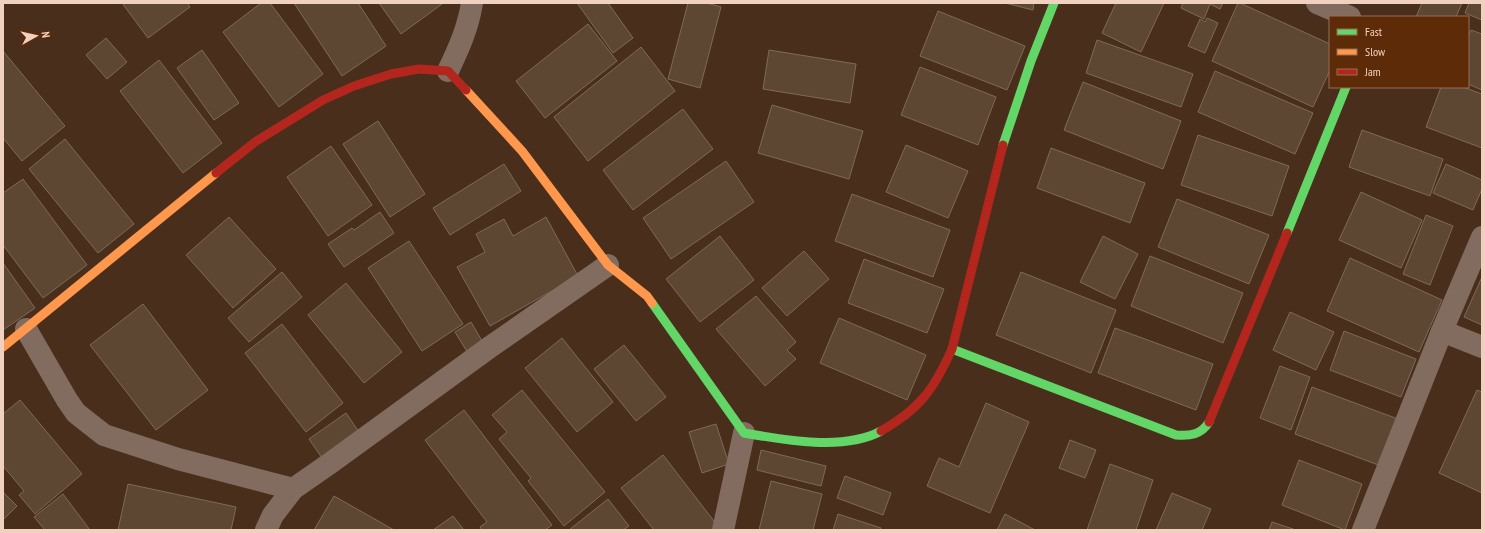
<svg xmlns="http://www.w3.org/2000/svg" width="1485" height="533" font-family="'PT Sans Narrow',sans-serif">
  <rect width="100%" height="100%" fill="#492e1c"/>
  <!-- building -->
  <g fill="#5d4732" stroke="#7e6a58">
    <path d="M122 3H187L190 7 148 38Z"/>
    <path d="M261 3H270L323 74 279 107 223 32Z"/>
    <path d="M294 3H358L386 46 342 76Z"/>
    <path d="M379 3H441L442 4 401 34Z"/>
    <path d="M577 3H608L633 38 613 53Z"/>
    <path d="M688 3H707L721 7 700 88 668 79Z"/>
    <path d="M1005 3H1034L1033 10Z"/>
    <path d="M1116 3H1164L1141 52 1102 33Z"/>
    <path d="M1183 3H1223L1220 9 1210 4 1204 19 1181 8Z"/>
    <path d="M1238 3H1240L1330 44V70L1313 107 1212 61Z"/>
    <path d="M1422 3H1462L1456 17H1416Z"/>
    <path d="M1469 3H1482V20L1465 13Z"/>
    <path d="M938 11 1025 46 1007 90 920 56Z"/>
    <path d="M1207 18 1218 23 1205 53 1188 46 1200 19 1205 22Z"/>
    <path d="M588 24 617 61 545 118 516 81Z"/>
    <path d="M1471 30 1482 34V90L1468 84V37Z"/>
    <path d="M106 38 127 62 107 79 86 55Z"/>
    <path d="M1097 40 1193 74 1181 107 1086 73Z"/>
    <path d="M641 47 675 91 588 161 554 117Z"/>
    <path d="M202 50 239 103 214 120 177 68Z"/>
    <path d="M769 50 856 64 850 103 763 89Z"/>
    <path d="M3 51 65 126 22 161 3 138Z"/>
    <path d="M159 60 222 143 183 173 120 91Z"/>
    <path d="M920 67 996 97 978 145 901 115Z"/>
    <path d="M1215 71 1313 113 1295 154 1198 112Z"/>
    <path d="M1083 82 1181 121 1163 169 1064 130Z"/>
    <path d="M1441 87H1463L1482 94V148L1426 127Z"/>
    <path d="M772 105 863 131 849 179 758 153Z"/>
    <path d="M683 109 713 149 633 210 603 170Z"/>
    <path d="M378 121 425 194 390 217 343 144Z"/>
    <path d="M1362 130 1443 159 1430 196 1349 167Z"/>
    <path d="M1198 135 1289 166 1272 216 1181 185Z"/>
    <path d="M65 139 134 224 98 253 29 169Z"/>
    <path d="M906 145 968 171 948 218 886 192Z"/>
    <path d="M331 146 372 205 328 236 287 177Z"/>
    <path d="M1051 148 1145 183 1130 223 1037 188Z"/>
    <path d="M726 161 754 202 671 259 643 218Z"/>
    <path d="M504 164 521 191 450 235 433 208Z"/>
    <path d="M1446 164 1482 180V189L1473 210 1433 193Z"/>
    <path d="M23 179 87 265 43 298 3 245V193Z"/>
    <path d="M1361 192 1422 220 1401 268 1339 240Z"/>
    <path d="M852 194 950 230 933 277 835 241Z"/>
    <path d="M1177 199 1269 235 1249 284 1158 247Z"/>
    <path d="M380 212 394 233 344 267 328 244 352 228 354 230Z"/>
    <path d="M1426 215 1453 226 1430 285 1403 274Z"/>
    <path d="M229 217 276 269 233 308 186 255Z"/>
    <path d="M546 217 578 276 490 326 457 267 485 252 476 234 504 219 513 236Z"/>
    <path d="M720 236 754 280 700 322 666 279Z"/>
    <path d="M1103 236 1138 254 1115 299 1080 282Z"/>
    <path d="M409 241 463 324 422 351 368 268Z"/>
    <path d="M804 251 829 279 787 316 762 288Z"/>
    <path d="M1150 256 1243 293 1223 343 1131 306Z"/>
    <path d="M1350 258 1442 300 1419 352 1327 311Z"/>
    <path d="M864 259 944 289 927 333 848 303Z"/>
    <path d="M3 263 35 308 3 330Z"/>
    <path d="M282 272 302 297 249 342 228 318Z"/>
    <path d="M1021 272 1116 310 1091 373 996 335Z"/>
    <path d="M1482 277V325L1464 317Z"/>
    <path d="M346 283 402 352 364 383 308 315Z"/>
    <path d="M756 296 796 342 787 350 796 359 765 386 716 329Z"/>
    <path d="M143 304 208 390 156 430 90 345Z"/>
    <path d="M1290 312 1334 332 1316 370 1273 350Z"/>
    <path d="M839 318 926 355 907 400 820 363Z"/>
    <path d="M471 322 485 346 469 355 455 332Z"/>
    <path d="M282 324 343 403 306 432 245 353Z"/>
    <path d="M1115 328 1213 364 1196 410 1098 373Z"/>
    <path d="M1344 331 1416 359 1401 397 1330 370Z"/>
    <path d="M562 338 613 402 577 432 525 368Z"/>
    <path d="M624 345 666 397 636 421 594 369Z"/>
    <path d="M1280 366 1310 377 1291 430 1260 418Z"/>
    <path d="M1312 387 1398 419 1381 466 1295 434Z"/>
    <path d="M522 390 605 492 564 526 528 481 531 478 499 439 507 432 492 415Z"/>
    <path d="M1477 390 1482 392V493L1439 473Z"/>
    <path d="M20 400 82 474 35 514 19 495 24 491 3 466V414Z"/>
    <path d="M986 403 1029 422 990 513 927 486 939 458 959 467Z"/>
    <path d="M464 410 552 525 545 530H482L480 527 487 522 425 440Z"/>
    <path d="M346 413 359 432 322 458 309 439Z"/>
    <path d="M716 424 729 464 702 473 689 432Z"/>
    <path d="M1070 440 1096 450 1085 478 1059 468Z"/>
    <path d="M761 450 826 466 821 486 757 470Z"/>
    <path d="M663 455 717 525 711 530H654L621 488Z"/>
    <path d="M1299 460 1362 484 1345 530 1282 505Z"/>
    <path d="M1110 464 1153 480 1136 530H1087Z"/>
    <path d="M845 476 891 493 883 515 837 498Z"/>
    <path d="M771 481 822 494 813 530H759Z"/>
    <path d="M128 484 236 507 231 530H118Z"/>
    <path d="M3 492 17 506 3 520Z"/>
    <path d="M1172 493 1211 509 1202 530H1156Z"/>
    <path d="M63 494 90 530H45L34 517Z"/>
    <path d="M334 496 394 530H314Z"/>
    <path d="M608 499 629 526 623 530H569Z"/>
    <path d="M838 514 881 528 880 530H833Z"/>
    <path d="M1005 514 1035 530H997Z"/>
    <path d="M453 516 464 530H433Z"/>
    <path d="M1272 522 1296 530H1269Z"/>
  </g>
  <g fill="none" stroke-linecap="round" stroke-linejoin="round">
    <!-- street -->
    <g stroke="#826c5f" stroke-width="22">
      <path d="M1317 3 1350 17"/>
      <path d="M448 71C459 48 468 28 472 3"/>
      <path d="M26 329 67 400 76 413 104 435 178 459 293 489"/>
      <path d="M1442 331 1482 347"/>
      <path d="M266 530 273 515 293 489 329 464 490 347 608 265"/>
      <path d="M723 530 744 433"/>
      <path d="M1363 530 1442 331 1482 237"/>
    </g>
    <!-- fast -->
    <g stroke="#63d668" stroke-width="9">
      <path d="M1003 145 1031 61 1054 3"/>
      <path d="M1287 233 1346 87"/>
      <path d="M652 303 744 433C784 440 845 451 881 431"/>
      <path d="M952 349 1176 435C1190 436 1201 435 1209 422"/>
    </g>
    <!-- slow -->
    <g stroke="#ff974d" stroke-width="9">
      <path d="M466 90 522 151 608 265 647 296 652 303"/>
      <path d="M3 347 216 173"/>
    </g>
    <!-- jam -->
    <g stroke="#b3261e" stroke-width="9">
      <path d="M216 173 255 142 323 100 354 86 391 74 419 69 448 71 466 90"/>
      <path d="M1209 422 1287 233"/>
      <path d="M881 431C920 409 934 389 952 349L1003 145"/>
    </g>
  </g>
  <!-- border -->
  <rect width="1485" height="533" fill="none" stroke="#f0d1c0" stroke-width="8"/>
  <!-- legend -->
  <rect x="1329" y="16" width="140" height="72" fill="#5d2b08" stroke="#986d52"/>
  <rect x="1337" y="29" width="20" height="6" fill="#63d668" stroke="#986d52"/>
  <text x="1365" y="36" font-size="12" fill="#f0d1c0">Fast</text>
  <rect x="1337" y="49" width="20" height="6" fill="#ff974d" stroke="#986d52"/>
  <text x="1365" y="56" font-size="12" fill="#f0d1c0">Slow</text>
  <rect x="1337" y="69" width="20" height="6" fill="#b3261e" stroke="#986d52"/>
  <text x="1365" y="76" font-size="12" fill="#f0d1c0">Jam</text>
  <!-- north arrow -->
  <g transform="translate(36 36) rotate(82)" stroke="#5d2b08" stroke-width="3" paint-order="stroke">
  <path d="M0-3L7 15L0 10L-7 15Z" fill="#f0d1c0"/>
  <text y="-6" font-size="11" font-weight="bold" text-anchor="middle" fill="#f0d1c0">N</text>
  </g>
</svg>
